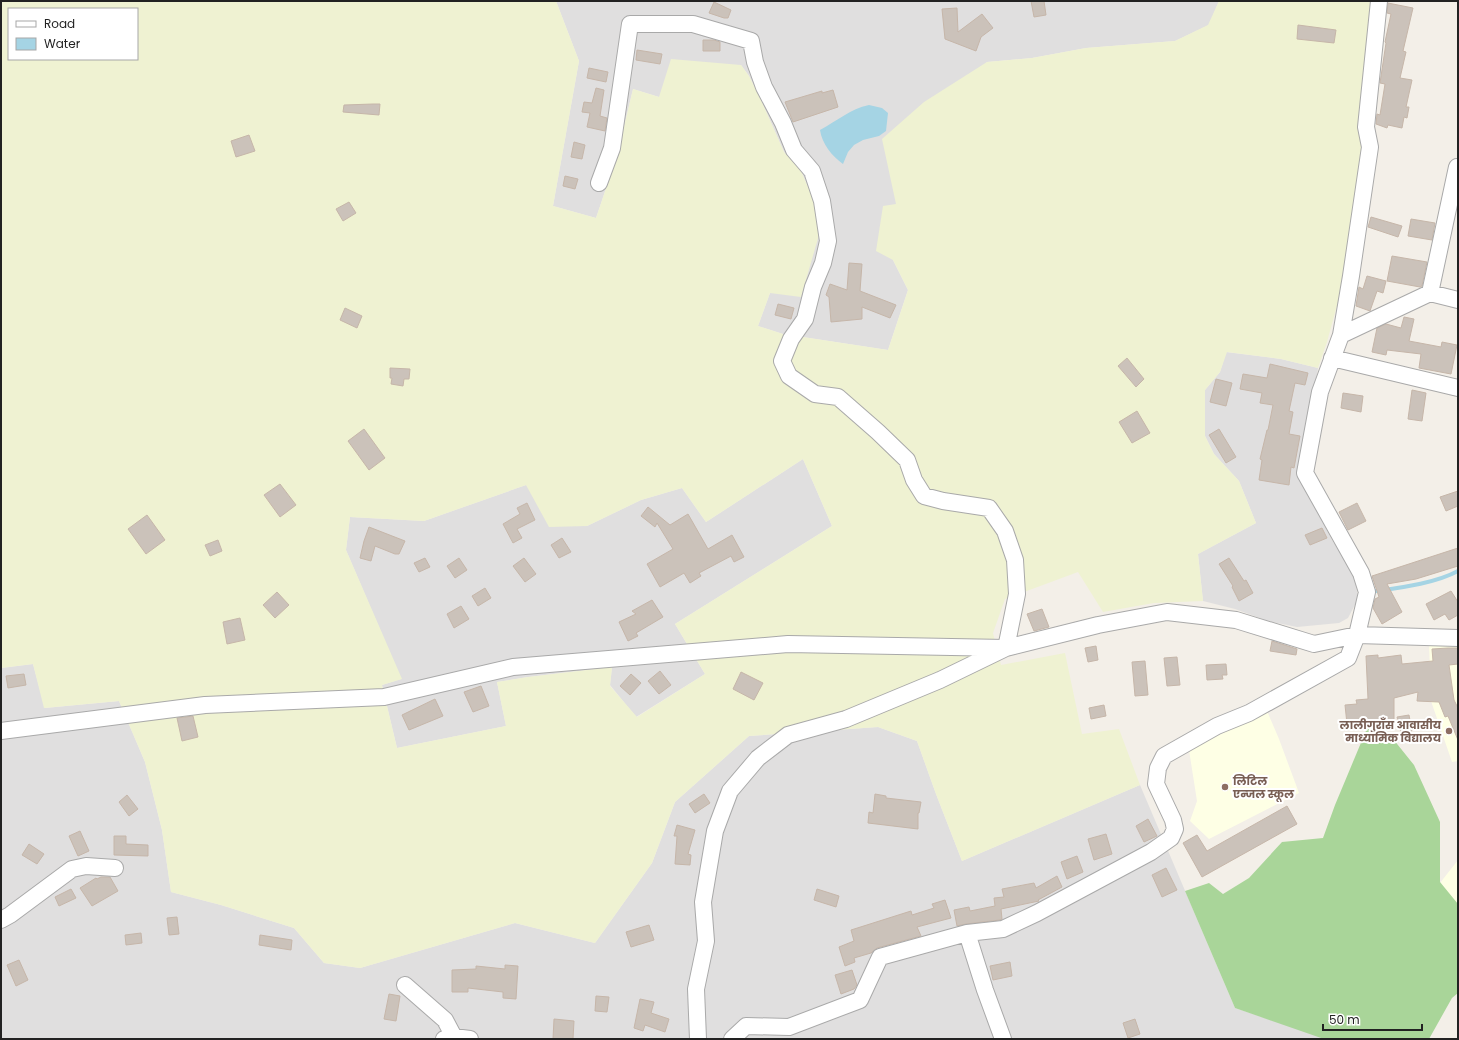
<svg xmlns="http://www.w3.org/2000/svg" width="1459" height="1040" font-family="Poppins,'Noto Sans Devanagari',sans-serif">
<style>
.residential{fill:#e0dfdf}
.education{fill:#feffe5}
.farmland{fill:#eff2d2;fill-rule:evenodd}
.forest{fill:#a9d599}
.water{fill:#a5d4e4}
.lines{fill:none;stroke-linecap:round;stroke-linejoin:round}
.stream{stroke:#a5d4e4;stroke-width:4}
.building{fill:#cbc2ba;stroke:#c6b6a9}
.minor-casing{stroke:#a9a9a9;stroke-width:18}
.minor{stroke:#fff;stroke-width:16}
.education-dot{fill:#8d6e63;stroke:#fff;stroke-width:1.5}
.labels{text-anchor:middle;dominant-baseline:central;stroke-width:4;stroke-linejoin:round;paint-order:stroke}
.education-label{font-size:11px;font-weight:bold;fill:#785e54;stroke:#fff;text-anchor:end}
</style>
<rect width="100%" height="100%" fill="#f3efe8"/>
<path class="residential" d="M556,1H1219L1209,25L1175,41L1086,48L1032,58L987,62L896,204L893,260L908,290L888,350L783,334L758,326L770,293L814,201L801,171L784,152L761,100L749,76L741,65L659,97L633,89L617,156L596,218L553,206L579,61Z
M1226,352L1281,359L1318,368L1301,479L1332,540L1355,576L1358,599L1348,618L1339,623L1297,627L1268,621L1235,609L1203,601L1198,554L1256,523L1239,481L1214,454L1205,436V390L1220,372Z
M803,459L832,526L675,624L705,674L636,717L610,685L612,667L528,677L497,682L506,726L397,748L382,685L401,679L346,550L350,517L424,521L526,485L587,526L641,500L682,488L706,522Z
M33,664L45,708L119,701L145,762L162,830L171,892L221,905L294,928L324,963L360,968L515,923L595,943L652,863L675,802L749,736L878,727L917,741L936,794L962,861L1140,785L1235,1008L1328,1039H1V668Z"/>
<path class="education" d="M1429,642H1458V761L1452,762L1431,701Z
M1267,711L1279,739L1299,793L1209,839L1190,821L1197,801L1189,750Z
M1458,860V914L1440,883Z"/>
<path class="farmland" d="M1,1H556L579,61L553,206L596,218L617,156L633,89L659,97L671,59L741,65L749,76L761,100L784,152L801,171L814,201L819,235L801,297L770,293L758,326L783,334L888,350L908,290L893,260L876,251L883,206L896,204L882,139L924,102L987,62L1032,58L1086,48L1175,41L1208,25L1219,1H1372L1358,129L1363,156L1345,276L1327,342L1318,368L1281,359L1227,352L1220,372L1205,390V436L1214,454L1239,481L1256,523L1198,554L1203,601L1154,603L1103,612L1078,572L1005,599L993,633L1001,665L1065,653L1082,734L1119,729L1140,785L962,861L936,794L917,741L878,727L749,736L675,802L652,863L595,943L515,923L360,968L324,963L294,928L221,905L171,892L162,830L145,762L119,701L44,708L33,664L1,668ZM9,9H137V59H9ZM803,459L832,526L675,624L705,674L637,717L610,686L612,667L528,677L497,682L506,726L397,748L382,685L402,679L346,550L350,517L424,521L526,485L549,527L587,526L641,500L682,488L706,522Z"/>
<path class="forest" d="M1373,714L1414,765L1440,822V882L1458,904V993L1452,998L1429,1039H1324L1235,1008L1185,891L1209,883L1223,894L1249,878L1282,842L1323,838L1335,805Z"/>
<path class="water" d="M869,105L882,108L888,113L886,131L879,136L863,140L854,145L848,152L843,164C832,156 822,144 820,130C837,121 850,109 869,105Z"/>
<g class="lines">
<path class="stream" d="M1370,592C1397,588 1434,584 1458,571"/>
</g>
<path class="building" d="M1031,1H1044L1046,15L1034,17Z
M714,2L731,10L728,18H724L709,13Z
M1388,3L1413,8L1403,51L1406,52L1400,78L1412,80L1406,107H1409L1407,118L1404,117L1402,128L1388,125L1387,128L1376,124L1377,114L1380,115L1385,84L1380,83L1386,43L1385,42L1391,14L1387,13Z
M957,8L958,32L982,14L993,28L981,37L976,51L945,39L942,9Z
M1298,25L1336,30L1334,43L1297,39Z
M703,40H714L720,42V51H703Z
M637,50L662,54L660,64L636,60Z
M589,68L608,72L606,82L587,78Z
M596,88L604,90L600,116L607,118L605,131L587,127L590,113L582,112L584,102L592,103Z
M833,90L838,107L793,122L785,102L822,91V93Z
M373,104H380L379,115L343,112L344,105Z
M249,135L255,151L236,157L231,141Z
M574,142L585,145L582,159L571,157Z
M565,176L578,179L575,189L563,186Z
M349,202L356,213L343,221L336,209Z
M1371,217L1402,226L1398,237L1368,227Z
M1411,219L1435,223L1432,240L1408,236Z
M1392,256L1427,262L1422,286L1420,287L1387,281Z
M849,263L862,264L860,291L896,305L890,318L862,307V319L831,322L829,297L826,295L830,284L847,290Z
M1367,276L1386,281L1383,293L1377,291L1370,311L1356,306L1359,287L1363,289Z
M778,304L794,308L791,319L775,315Z
M345,308L362,316L357,328L340,320Z
M1404,317L1414,319L1409,341L1441,347L1442,342L1457,345L1451,374L1419,368L1421,354L1387,350L1386,355L1372,352L1377,328L1386,324L1401,328Z
M1127,358L1144,379L1136,387L1118,366Z
M1270,364L1308,373L1305,385L1295,383L1289,411L1293,412L1289,434L1300,436L1294,468L1291,467L1289,485L1259,480L1262,460L1260,459L1267,430H1268L1273,405L1260,403L1262,393L1240,389L1243,374L1267,378Z
M390,368L410,369L409,379H404L403,386L391,384L392,378H390Z
M1216,379L1232,383L1226,406L1210,402Z
M1412,390L1426,393L1422,421L1408,419Z
M1343,393L1363,396L1361,412L1341,408Z
M1137,411L1150,433L1132,443L1119,422Z
M364,429L385,458L369,470L348,441Z
M1219,429L1236,457L1226,463L1209,435Z
M280,484L296,505L280,517L264,495Z
M1458,491V506L1446,511L1440,497Z
M527,503L535,520L517,529L522,538L513,543L503,524L520,514L517,508Z
M1357,503L1366,521L1348,530L1339,512Z
M648,507L670,525L688,514L708,549L732,535L744,557L734,562L731,556L699,573L701,576L690,583L684,573L660,587L647,564L673,549L657,523L655,527L641,516Z
M147,515L165,540L146,554L128,529Z
M369,527L405,541L399,554H395L375,546L371,561L360,558L364,541Z
M1322,528L1327,538L1310,545L1305,535Z
M562,538L571,552L559,558L551,545Z
M218,540L222,551L210,556L205,545Z
M1458,548V566L1416,579L1387,584L1402,612L1382,624L1373,608L1375,599L1379,597L1372,576Z
M425,558L430,567L419,572L414,563Z
M459,558L467,570L455,578L447,566Z
M524,558L536,574L525,582L513,566Z
M1229,558L1244,581L1246,580L1253,593L1239,601L1232,587L1233,586L1219,564Z
M485,588L491,598L478,606L472,596Z
M1451,591L1458,602V615L1449,620L1445,614L1434,620L1426,604Z
M277,592L289,605L275,618L263,605Z
M652,600L663,617L636,633L638,636L628,641L619,622L636,614L632,611Z
M461,606L469,619L454,628L447,614Z
M1042,609L1049,627L1034,631L1027,614Z
M240,618L245,640L227,644L223,622Z
M1272,641L1297,649L1296,655L1270,651Z
M1096,646L1098,660L1088,662L1085,648Z
M1448,648H1458V664L1449,665L1454,700L1458,708V740L1448,716L1445,717L1439,702L1417,701L1418,692L1394,698V727L1375,730L1374,721L1347,724L1345,705L1357,704L1356,700L1368,699L1366,656L1378,655V658L1401,655L1402,664L1433,661L1432,649Z
M1177,657L1180,685L1167,686L1164,658Z
M1145,661L1148,695L1135,696L1132,662Z
M1226,664L1227,675H1222L1223,679L1207,680L1206,665Z
M660,671L671,685L659,694L648,681Z
M741,672L763,683L754,700L733,689Z
M24,674L26,685L8,688L6,676Z
M631,674L641,683L630,695L620,686Z
M481,686L489,706L473,712L464,692Z
M435,699L443,716L409,730L402,715Z
M1104,705L1106,716L1091,719L1089,708Z
M1409,715L1412,731L1401,733L1397,717Z
M193,716L198,737L182,741L177,718Z
M704,794L710,803L695,813L689,804Z
M875,794L886,796V798L921,802L919,813H918V829L868,823L869,812L873,813Z
M127,795L138,809L129,816L119,802Z
M1287,806L1297,824L1202,877L1183,843L1197,835L1207,851Z
M1148,819L1157,836L1144,842L1136,826Z
M677,825L695,830L688,854L691,855L690,865L675,864L677,836H674Z
M80,831L89,851L78,856L69,836Z
M1106,834L1112,854L1094,860L1088,839Z
M114,836H126V844L148,845V856L114,855Z
M29,844L44,854L37,864L22,855Z
M1077,856L1083,872L1067,879L1061,862Z
M1166,868L1177,890L1162,897L1152,875Z
M1057,876L1062,887L1038,900L1039,901L1001,909L1002,919L1000,920L966,924L957,926L954,910L969,907L970,911L995,906L994,898L1004,897L1002,889L1034,883L1036,888Z
M101,877H110L118,891L92,906L80,888L96,878L97,879Z
M71,889L76,898L59,906L55,897Z
M817,889L839,896L836,907L814,900Z
M945,900L951,918L917,927L921,936L877,948L871,953L854,958L855,962L845,966L839,947L854,941L851,930L911,911L912,915L934,908L932,904Z
M177,917L179,934L169,935L167,918Z
M649,925L654,940L631,947L626,932Z
M141,933L142,943L126,945L125,935Z
M260,935L292,940L291,950L259,945Z
M19,960L28,980L16,986L7,965Z
M1010,962L1012,976L993,980L990,966Z
M505,965L518,966L516,999L503,998V992L468,988V992H452V970L476,969V966L505,969Z
M852,970L857,985L854,989L841,994L835,975Z
M389,994L400,996L396,1021L384,1019Z
M596,996L609,997L607,1012L595,1011Z
M640,999L654,1002L651,1013L669,1019L665,1032L645,1025L643,1031L634,1028Z
M554,1019L574,1021L573,1039H553Z
M1135,1019L1140,1034L1128,1038L1123,1023Z"/>
<g class="lines">
<g class="minor-casing">
<path id="minor" d="M599,183L612,148L630,24H693L751,41L755,62L764,87L783,123L794,150L812,171L822,201L828,241L823,263L813,287L805,319L791,339L782,361L789,376L815,394L838,397L878,432L907,460L914,480L924,496L943,501L989,508L1005,531L1015,560L1017,594L1006,648L940,680L846,719L788,735L758,758L730,791L715,831L703,902L706,941L696,989L698,1039
M1430,293L1457,167
M1341,335L1430,293L1458,300
M1332,358L1458,388
M1,731L205,705L384,697L513,667L788,644L1006,648L1098,625L1167,612L1236,620L1314,644L1357,635L1458,638
M1,920L10,915L72,869L86,866L115,868
M967,933L985,990L1003,1039
M405,985L445,1020L454,1037
M444,1039L454,1037L470,1039
M732,1039L746,1026L789,1027L860,1000L880,957L967,933L1003,929L1037,913L1151,852L1171,838L1175,829L1173,820L1156,784L1158,768L1164,756L1217,726L1249,713L1348,658L1357,635L1367,592L1361,573L1305,473L1320,392L1341,335L1351,276L1370,147L1366,127L1379,1"/>
</g>
<use href="#minor" class="minor"/>
</g>
<g class="education-dot">
<circle cx="1449" cy="731" r="4"/>
<circle cx="1225" cy="787" r="4"/>
</g>
<g class="labels">
<g class="education-label">
<text x="1441" y="725">लालीगुराँस आवासीय<tspan x="1441" dy="13">माध्यामिक विद्यालय</tspan></text>
<text x="1233" y="781" text-anchor="start">लिटिल<tspan x="1233" dy="13">एन्जल स्कूल</tspan></text>
</g>
</g>
<rect width="1459" height="1040" fill="none" stroke="#222222" stroke-width="4"/>
<rect x="8" y="8" width="130" height="52" fill="#ffffff" stroke="#a7a7a7"/>
<rect x="16" y="21" width="20" height="6" fill="#ffffff" stroke="#a7a7a7"/>
<text x="44" y="28" font-size="12" fill="#222222">Road</text>
<rect x="16" y="38" width="20" height="12" fill="#a5d4e4" stroke="#a7a7a7"/>
<text x="44" y="48" font-size="12" fill="#222222">Water</text>
<path d="M1323 1024v6h99v-6" fill="none" stroke="#222222" stroke-width="2"/>
<text x="1329" y="1024" font-size="12" fill="#222222" stroke="#ffffff" stroke-width="3" paint-order="stroke">50 m</text>
</svg>
